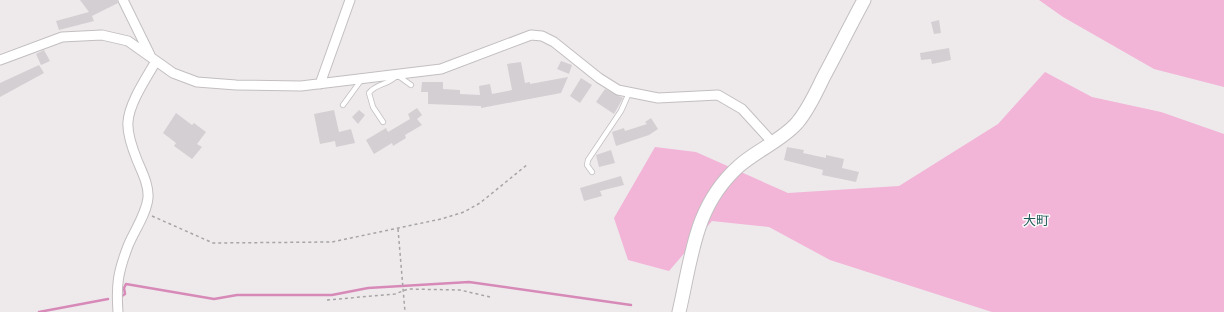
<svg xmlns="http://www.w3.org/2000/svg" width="1224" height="312" font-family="'Source Serif 4','Noto Sans JP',serif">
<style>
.green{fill:#f2b4d7}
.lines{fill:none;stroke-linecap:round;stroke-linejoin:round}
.stream{stroke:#d78ab8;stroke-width:2.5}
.building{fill:#d3cfd2}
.lane-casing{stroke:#c3bfc1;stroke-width:6}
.street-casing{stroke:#c3bfc1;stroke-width:11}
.secondary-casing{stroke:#c3bfc1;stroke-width:15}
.path{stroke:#a7a4a6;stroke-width:1.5;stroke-dasharray:3 3;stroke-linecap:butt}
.lane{stroke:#fff;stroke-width:4.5}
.street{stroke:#fff;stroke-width:9}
.secondary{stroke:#fff;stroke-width:13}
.labels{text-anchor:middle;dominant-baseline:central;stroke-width:3;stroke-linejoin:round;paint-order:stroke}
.quarter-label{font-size:13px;fill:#205b5a;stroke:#fcf8fa}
</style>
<rect width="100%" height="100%" fill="#eeeaec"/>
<path class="green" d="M1039,0H1224V87L1154,69L1063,17Z
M1045,72L1092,97L1161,112L1224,134V312H992L830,260L769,227L712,221L669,271L628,260L614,218L655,147L696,152L788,193L899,186L998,124Z"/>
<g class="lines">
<path class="stream" d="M122,296L125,294L124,288L126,284L214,299L237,295H332L368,288L469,282L631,305
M39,312L108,299"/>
</g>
<path class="building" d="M80,0H117L118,3L92,16L94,21L59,30L56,21L89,12Z
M939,20L941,33L934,34L931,22Z
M949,48L951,60L932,64L931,59L921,60L920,53Z
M44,50L50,61L41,65L36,54Z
M561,61L572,65L569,74L557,69Z
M521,62L525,83L530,82V84L568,77L561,93L481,108V106L428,104V92H421L422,82H443V89L460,90V94L480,95L479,86L490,84L492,94L512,90L507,64Z
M39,65L44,73L0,97V83Z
M581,78L592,85L580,103L570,96Z
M605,89L623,98L614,114L596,102Z
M417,108L422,115L417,119L422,125L405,135L406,138L393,146L392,143L374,154L366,140L386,128L388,132L410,119L408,114Z
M334,110L339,132L351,129L355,143L336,147L335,141L320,144L314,114Z
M359,110L365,115L358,124L352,117Z
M176,113L192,125L194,123L206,132L197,144L202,147L192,159L174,146L176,143L163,133Z
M651,118L658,129L649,135L616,146L612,132L624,128L625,131L647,124L645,122Z
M787,147L804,150L803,153L826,158V155L844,159L842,168L859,172L856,182L822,175L823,170L784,160Z
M611,150L615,163L599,167L596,155Z
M621,176L624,185L600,191L602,196L584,201L580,188Z"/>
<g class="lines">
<g class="lane-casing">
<path id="lane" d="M343,105L362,79
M383,122L373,107L369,93C376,83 390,85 397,75L411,85
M592,172L587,165L588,160L621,111L629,93"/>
</g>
<g class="street-casing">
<path id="street" d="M123,0L150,55
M0,60L62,37L102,35L128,41L173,73L197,82L236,85L301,86L441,69L531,35L542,36L554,42L599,78L618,90L658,98L718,95L742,109L773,143
M320,84L350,0
M118,312C116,285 118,272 128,246C134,231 146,215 148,198C149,185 142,172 137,160C133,150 127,133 128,122C129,103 147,77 156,61"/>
</g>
<g class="secondary-casing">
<path id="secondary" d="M679,312C692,257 694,206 739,166C757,150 781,141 797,123C808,110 816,93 823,78C837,52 850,26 864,0"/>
</g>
<path class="path" d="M152,216L213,243L332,242L441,219L464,212L480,203L528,164
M398,229L405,312
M327,300L395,294L408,289L460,290L490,297"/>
<use href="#lane" class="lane"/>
<use href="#street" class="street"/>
<use href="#secondary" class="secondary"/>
</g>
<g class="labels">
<g class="quarter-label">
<text x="1036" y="220">大町</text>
</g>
</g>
</svg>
